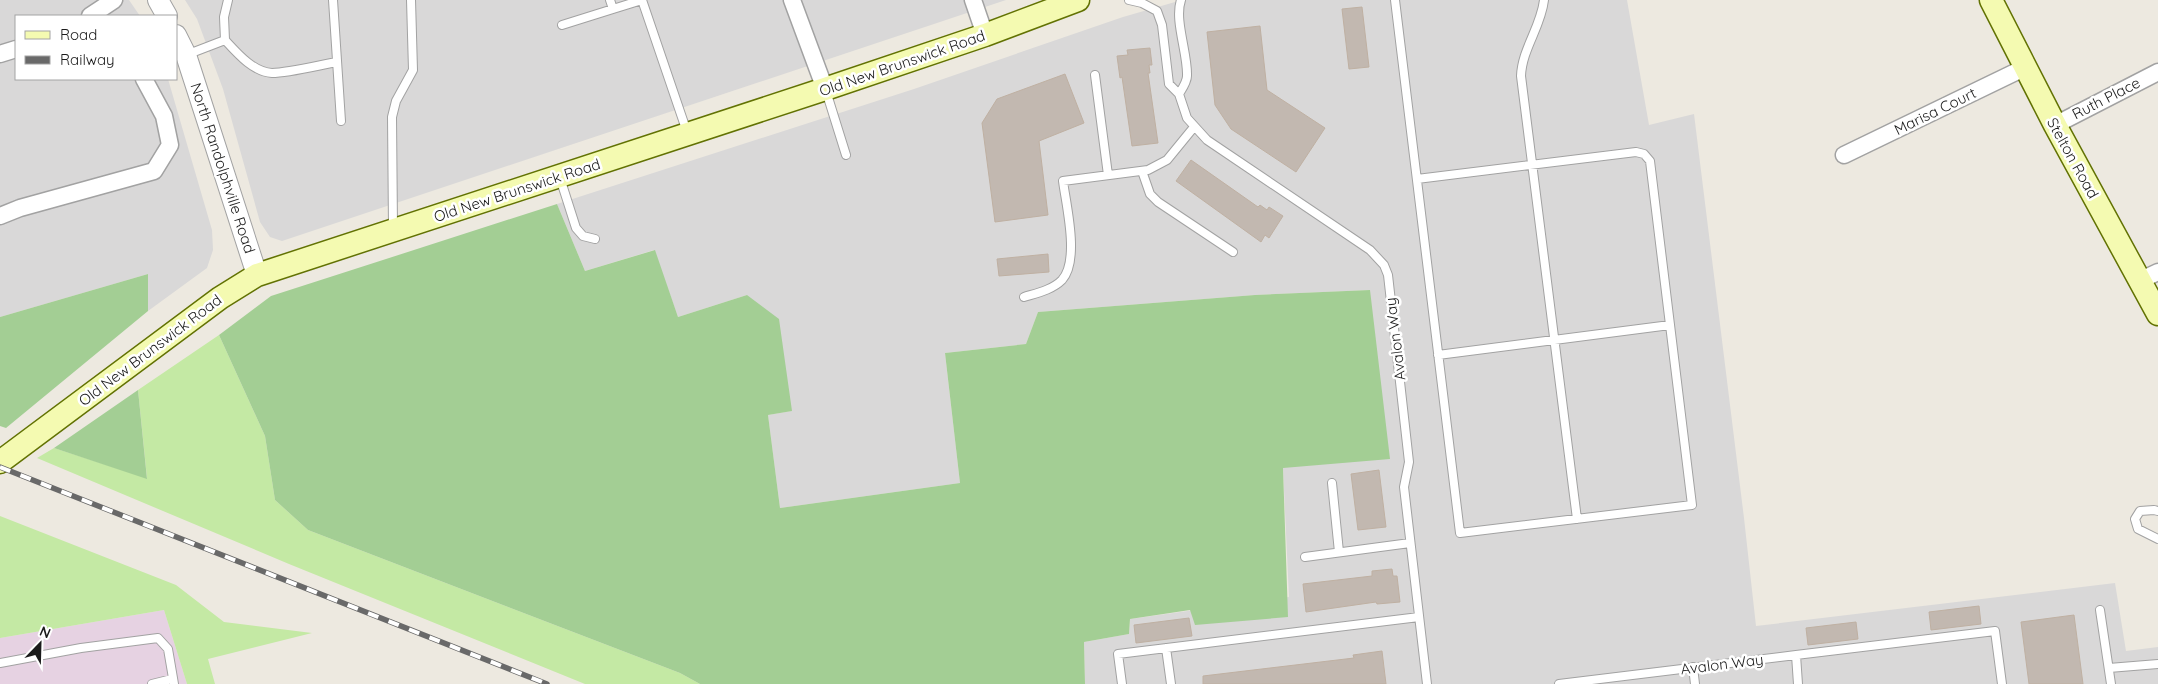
<svg xmlns="http://www.w3.org/2000/svg" width="2158" height="684" font-family="Quicksand,sans-serif">
<style>
.residential{fill:#d9d8d8}
.industrial{fill:#e6d2e2}
.grass{fill:#c4e9a4}
.forest{fill:#a3ce94}
.building{fill:#c2b8b0;stroke:#bfb0a2}
.lines{fill:none;stroke-linecap:round;stroke-linejoin:round}
.service-casing{stroke:#a2a2a2;stroke-width:10}
.minor-casing{stroke:#a2a2a2;stroke-width:19}
.tertiary-casing{stroke:#a2a2a2;stroke-width:22}
.secondary-casing{stroke:#627203;stroke-width:25}
.service{stroke:#fff;stroke-width:8}
.minor{stroke:#fff;stroke-width:16}
.tertiary{stroke:#fff;stroke-width:20}
.secondary{stroke:#f4fab1;stroke-width:22}
.rail-casing{stroke:#696969;stroke-width:5.5}
.rail{stroke:#fff;stroke-width:4;stroke-dasharray:11;stroke-linecap:butt}
.labels{text-anchor:middle;dominant-baseline:central;stroke-width:5;stroke-linejoin:round;paint-order:stroke}
.street-label{font-size:15px;fill:#1b1b1b;stroke:#fff}
</style>
<rect width="100%" height="100%" fill="#ede9e0"/>
<path class="residential" d="M0,0H129L140,16H16V79H168L212,230L213,250L207,268L148,311V274L0,317Z
M185,0H1006L282,241L270,237L260,222L223,89L197,19Z
M1182,0H1627L1649,125L1694,114L1744,518L1756,626L2115,583L2126,651L2158,647V684H1085L1084,642L1129,634L1130,619L1289,597L1283,468L1370,290L1255,295L1038,312L1026,344L945,353L960,483L780,508L768,415L791,411L747,295L678,317L654,250L585,271L557,204L914,89L1123,17Z"/>
<path class="industrial" d="M164,610L187,684H0V638Z"/>
<path class="grass" d="M219,335L265,436L275,500L308,530L680,673L700,684H585L289,564L37,458L54,448L147,478L138,390Z
M0,516L176,585L224,622L312,633L208,659L215,684H187L164,610L0,638Z"/>
<path class="forest" d="M557,204L585,271L655,250L678,317L747,295L779,319L792,411L768,415L780,508L960,483L945,353L1026,344L1038,312L1255,295L1370,290L1390,459L1283,468L1288,617L1195,625L1190,610L1130,619L1129,634L1084,642L1085,684H700L680,673L308,530L275,500L265,436L219,335L271,296Z
M148,274V311L6,428L0,426V317Z
M138,390L147,479L54,448Z"/>
<path class="building" d="M1362,7L1369,67L1349,69L1342,9Z
M1260,26L1267,90L1325,128L1296,172L1231,129L1215,105L1207,32Z
M1150,48L1152,65H1149L1150,73H1148L1158,143L1132,146L1122,77L1120,78L1117,56L1128,55L1127,50Z
M1065,74L1084,123L1039,141L1048,215L995,222L982,123L997,99Z
M1191,160L1258,207L1260,205L1267,210L1269,207L1283,216L1269,238L1265,235L1261,242L1176,181Z
M1048,254L1049,272L999,276L997,259Z
M1379,470L1386,527L1358,530L1351,474Z
M1392,569L1393,576H1397L1400,602L1377,604L1376,602L1306,612L1303,584L1372,576V571Z
M1979,606L1981,624L1931,630L1929,612Z
M2074,615L2083,684H2029L2021,622Z
M1189,618L1192,636L1136,643L1134,625Z
M1856,622L1858,639L1808,645L1806,628Z
M1382,651L1386,684H1203V676L1354,658L1353,655Z"/>
<g class="lines">
<g class="service-casing">
<path id="service" d="M228,0L224,17L225,40C237,53 253,72 272,73C288,73 320,65 337,62
M333,0L341,121
M610,0L613,9L642,0L687,132
M1129,0L1142,3L1157,11L1162,25L1169,84L1179,94L1187,118L1207,140L1370,250L1384,265L1388,275L1409,462L1404,487L1427,684
M1395,0L1460,533L1692,505L1650,161L1644,154L1636,152L1417,179
M1544,0C1541,27 1522,49 1521,76L1577,519
M562,25L613,9
M186,55L225,40
M1095,75L1108,175
M826,91L846,155
M1179,94C1182,89 1187,82 1187,76C1188,54 1174,20 1181,0
M1142,171L1150,194L1158,202L1233,252
M560,178L576,228L583,236L595,239
M393,228L392,117L396,101L413,70L411,0
M1024,297C1037,293 1052,290 1062,280C1080,260 1066,205 1063,181L1148,170L1167,160L1194,127
M1438,355L1670,325
M1332,483L1339,552
M2158,511L2154,510L2140,511L2135,519L2138,529L2158,539
M1305,557L1410,543
M2100,610L2111,684
M1166,648L1171,684
M1796,655L1995,631L2002,684
M0,663L81,648L158,638L168,649L174,684
M1693,667L1695,684
M2109,668L2158,664
M152,684L172,679
M1122,684L1118,654L1419,617
M1559,684L1796,655L1798,684"/>
</g>
<g class="minor-casing">
<path id="minor" d="M792,0L825,89
M973,0L985,35
M90,16L114,0
M0,54L16,49
M2055,125L2158,72
M1844,155L2026,67
M0,216L20,208L154,171L170,145L164,116L144,79
M2141,280L2158,272"/>
</g>
<g class="tertiary-casing">
<path id="tertiary" d="M158,0L167,16
M176,35L186,55L257,275"/>
</g>
<g class="secondary-casing">
<path id="secondary" d="M1991,0L2055,125L2158,314
M0,462L220,298L257,275L825,89L985,35L1078,0"/>
</g>
<use href="#service" class="service"/>
<use href="#minor" class="minor"/>
<use href="#tertiary" class="tertiary"/>
<use href="#secondary" class="secondary"/>
<g class="rail-casing">
<path id="rail" d="M0,467L547,684"/>
</g>
<use href="#rail" class="rail"/>
</g>
<g class="labels">
<g class="street-label">
<text transform="translate(902 63) rotate(-19)">Old New Brunswick Road</text>
<text transform="translate(2106 98) rotate(-27)">Ruth Place</text>
<text transform="translate(1935 111) rotate(-26)">Marisa Court</text>
<text transform="translate(2073 158) rotate(61)">Stelton Road</text>
<text transform="translate(223 168) rotate(72)">North Randolphville Road</text>
<text transform="translate(517 190) rotate(-18)">Old New Brunswick Road</text>
<text transform="translate(1395 339) rotate(-97)">Avalon Way</text>
<text transform="translate(150 350) rotate(-37)">Old New Brunswick Road</text>
<text transform="translate(1722 664) rotate(-7)">Avalon Way</text>
</g>
</g>
<rect x="15" y="15" width="162" height="65" fill="#ffffff" stroke="#a4a4a4"/>
<rect x="25" y="31" width="25" height="8" fill="#f4fab1" stroke="#a4a4a4"/>
<text x="60" y="40" font-size="15" fill="#1b1b1b">Road</text>
<rect x="25" y="56" width="25" height="8" fill="#696969" stroke="#a4a4a4"/>
<text x="60" y="65" font-size="15" fill="#1b1b1b">Railway</text>
<g transform="translate(40 644) rotate(23)" stroke="#ffffff" stroke-width="4" paint-order="stroke">
<path d="M0-4L9 19L0 12L-9 19Z" fill="#1b1b1b"/>
<text y="-8" font-size="14" font-weight="bold" text-anchor="middle" fill="#1b1b1b">N</text>
</g>
</svg>
